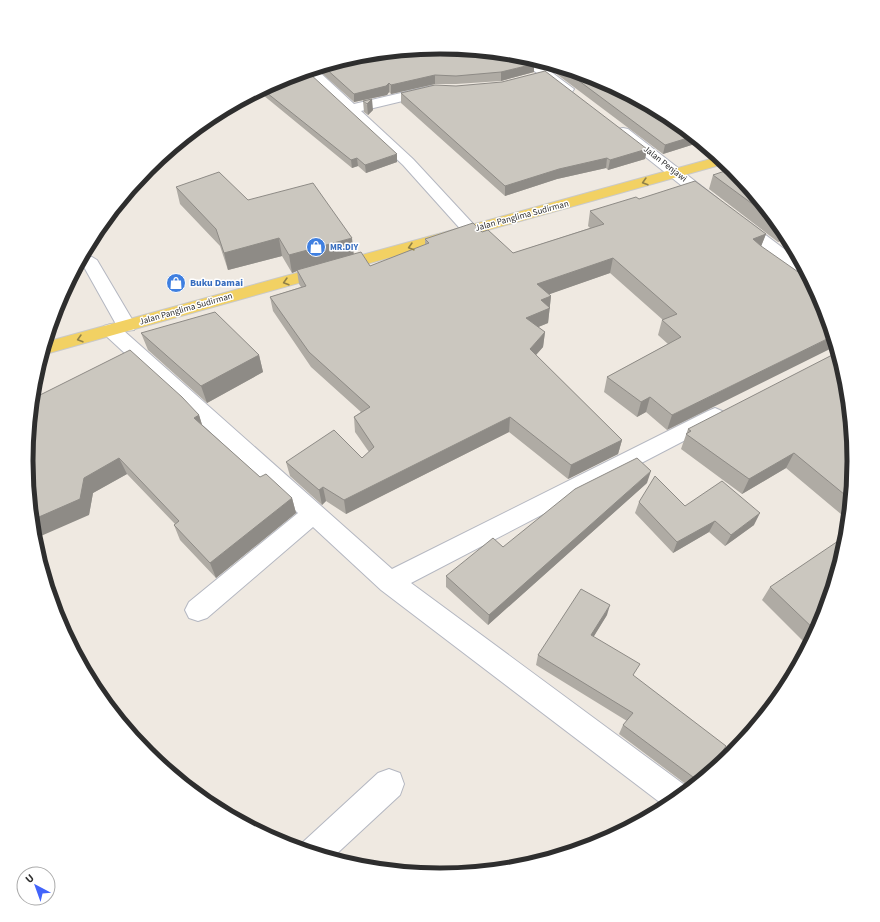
<svg xmlns="http://www.w3.org/2000/svg" width="880" height="922" font-family="'Source Sans 3',sans-serif">
<style>
.lines{fill:none;stroke-linecap:round;stroke-linejoin:round}
.minor-casing{stroke:#b4b7c1;stroke-width:2}
.major-casing{stroke:#c9c9c9;stroke-width:2}
.minor{fill:#fff;fill-rule:evenodd}
.major{fill:#f2d163;fill-rule:evenodd}
.wall{fill:#afaba4}
.shaded-wall{fill:#8e8b86}
.building{fill:#cbc7bf;stroke:#8e8b86}
.oneway{stroke:#908048}
.labels{text-anchor:middle;dominant-baseline:central;stroke-width:3;stroke-linejoin:round;paint-order:stroke}
.far-street-label{font-size:9px;fill:#2e2e2e;stroke:#fff}
.far-shop-label{font-size:9px;font-weight:bold;fill:#366cbe;stroke:#fff;text-anchor:start}
.shop-label{font-size:10px;font-weight:bold;fill:#366cbe;stroke:#fff;text-anchor:start}
.rim{fill:none;stroke:#2e2e2e;stroke-width:5}
</style>
<rect width="100%" height="100%" fill="#efe9e1"/>
<g class="lines">
<g class="minor-casing">
<path id="minor" d="M515,54L534,59L574,89L572,92H562L517,58Z
M315,68L354,104L431,86L436,87L438,90L436,93L361,111L413,159L476,227L478,230L476,233L470,235L464,233L403,165L304,72Z
M623,128L628,129L718,199L720,202L718,205L712,207L706,205L618,135L616,132L618,129Z
M740,218L746,220L800,261L810,280L802,279L734,226L732,223L734,220Z
M83,256L92,257L97,260L136,326L134,330L124,331L392,569L708,411L715,408L722,411L725,416L722,421L411,583L690,789L666,807L381,590L313,527L207,618L198,621L189,618L185,610L189,602L298,513L104,334L102,330L104,326L111,324L117,326L84,267L77,265Z
M389,769L400,773L404,784L400,795L331,859L300,849L303,842L378,773Z"/>
</g>
<g class="major-casing">
<path id="major" d="M718,157L727,163L42,355L46,342Z"/>
</g>
<use href="#minor" class="minor"/>
<use href="#major" class="major"/>
</g>
<path class="wall" d="M359,55L534,72L501,81L456,84H435L391,94L389,92L387,95L354,102L316,68Z
M538,60L599,79L670,117L701,142L663,154Z
M268,86L397,162L366,173L358,166L352,168L263,95L262,89Z
M401,93L647,149L645,159L608,170L606,168L557,179L505,196L401,103Z
M363,101L373,110L368,115L364,112Z
M736,172L784,231L778,242L709,189L713,175Z
M176,187L248,200L354,254L370,266L425,245V239L482,232L513,253L590,228L588,226L590,211L639,199L766,234L761,246L667,430L646,412L637,417L604,392L607,377L668,344L658,335L662,320H663L610,273L549,294L551,296L548,323L538,327L545,332L543,347L536,355L622,440L618,454L568,479L509,432L346,514L326,501L322,505L290,476L286,462L362,458L369,452L355,432L354,417L361,412L311,367L273,311L270,297L301,287L299,284L297,271L292,273L282,256L228,270L220,246L180,204Z
M141,333L259,355L263,372L207,403L148,350Z
M33,386L38,396L199,415L202,425L260,477L292,498L296,513L216,578L180,540L174,525L175,524L127,474L93,493L89,515L26,461Z
M688,429L854,461L848,520L786,468L742,494L681,449Z
M647,483L488,625L446,587V576L503,547Z
M639,502L685,506L754,525L725,546L709,532L673,553L635,513Z
M770,587L822,620L808,646L762,600Z
M607,615L593,637L634,676L706,776L691,788L619,734L623,725L627,721L536,665L538,655Z
M727,752L733,754L722,762L720,761Z"/>
<path class="shaded-wall" d="M534,64V72L501,81V72Z
M435,75V84L391,94V85Z
M389,83V92L387,95L354,102V94Z
M372,99L373,110L368,115L367,104Z
M694,136L701,142L663,154L665,145Z
M647,149L645,159L608,170L610,160Z
M397,154V162L366,173L365,165Z
M357,158L358,166L352,168L351,160Z
M607,158L606,168L557,179L505,196V186L559,169Z
M783,230L788,238L778,242Z
M766,234L760,249L753,239Z
M279,238L282,256L228,270L224,253Z
M352,238L354,256L297,270V271L292,273L289,255Z
M613,258L610,273L536,299L537,284Z
M551,296L548,323L524,333L526,318L541,300Z
M545,332L543,347L528,364L530,349Z
M833,336L836,346L667,430L672,415Z
M259,355L263,372L207,403L201,386Z
M33,386L45,413L36,397L33,390Z
M650,397L646,412L637,417L641,402Z
M199,415L204,431L194,418Z
M510,417L509,432L346,514L344,500Z
M622,440L618,454L568,479L571,465Z
M794,453L786,468L742,494L749,479Z
M119,458L127,474L93,493L89,515L34,539L32,520L84,478Z
M651,471L647,483L488,625L489,615Z
M323,487L326,501L322,505L319,490Z
M292,498L296,513L216,578L210,563Z
M760,513L754,525L725,546L731,535Z
M715,521L709,532L673,553L677,542Z
M610,605L607,615L588,646L591,635Z"/>
<path class="building" d="M440,47L521,55L524,56L534,64L501,72L456,76L435,75L391,85L389,83L386,86L354,94L323,66L359,55Z
M559,66L599,79L670,117L694,136L665,145Z
M545,71L647,149L610,160L607,158L559,169L505,186L401,93L435,85L456,86L502,82Z
M309,73L397,154L365,165L357,158L351,160L262,89L268,86Z
M372,99L367,104L363,101Z
M731,169L736,172L777,222L713,175Z
M219,172L248,200L313,183L352,238L289,255L279,238L224,253L216,229L176,187Z
M695,181L766,234L753,239L761,246L811,281L823,303L833,336L672,415L650,397L641,402L607,377L681,337L662,320L677,314L613,258L537,284L551,296L541,300L550,308L526,318L545,332L530,349L622,440L571,465L510,417L344,500L323,487L319,490L286,462L334,430L362,458L374,447L354,417L370,407L309,352L270,297L306,286L297,270L361,252L370,266L429,243L425,239L473,223L482,232L488,230L513,253L604,224L590,211L636,197L639,199Z
M215,312L259,355L201,386L141,333Z
M130,350L182,397L199,415L194,418L260,477L266,474L292,498L210,563L174,525L179,521L119,458L84,478L80,499L32,520L26,461L33,390L36,397Z
M838,352L846,380L854,461L850,499L794,453L749,479L686,434L691,431L688,429Z
M637,458L651,471L489,615L446,576L493,538L503,547L575,489Z
M655,476L685,506L722,481L760,513L731,535L715,521L677,542L639,502Z
M847,535L846,542L822,620L816,631L770,587Z
M581,589L610,605L591,635L640,664L633,675L726,746L706,776L696,784H695L697,780L623,725L633,713L538,655Z
M762,719L733,754L731,756L727,752Z"/>
<defs><path id="oneway-chevron" d="M-2-3.5L2.5 0L-2 3.5" fill="none" stroke-width="1.6" stroke-linecap="round" stroke-linejoin="round"/></defs>
<g class="oneway">
<use href="#oneway-chevron" transform="translate(645 182) rotate(164)"/>
<use href="#oneway-chevron" transform="translate(411 247) rotate(164)"/>
<use href="#oneway-chevron" transform="translate(286 282) rotate(164)"/>
<use href="#oneway-chevron" transform="translate(80 339) rotate(164)"/>
</g>
<defs>
<g id="shop-disc" transform="scale(1)"><circle r="9.5" fill="#3f7fe0" stroke="#fff"/><path d="M-5-2.5h2.3a2.7 3.5 0 0 1 5.4 0H5L5.5 6h-11ZM-1.5-2.5h3a1.5 2.3 0 0 0-3 0Z" fill="#fff"/></g>
</defs>
<g fill-rule="evenodd">
<use href="#shop-disc" x="316" y="247"/>
<use href="#shop-disc" x="176" y="283"/>
</g>
<g class="labels">
<g class="far-street-label">
<text transform="translate(665 164) rotate(38)">Jalan Penjawi</text>
<text transform="translate(522 216) rotate(-15)">Jalan Panglima Sudirman</text>
<text transform="translate(186 309) rotate(-16)">Jalan Panglima Sudirman</text>
</g>
<g class="far-shop-label">
<text x="330" y="247">MR.DIY</text>
</g>
<g class="shop-label">
<text x="190" y="283">Buku Damai</text>
</g>
</g>
<path d="M0 0H880V922H0ZM33 461a407 407 0 1 1 814 0a407 407 0 1 1-814 0Z" fill="#fff" fill-rule="evenodd"/>
<path class="rim" d="M33 461a407 407 0 1 1 814 0a407 407 0 1 1-814 0Z"/>
<g transform="translate(36 886) rotate(319)"><circle r="19" fill="#ffffff" stroke="#ababab"/>
<path d="M0-3L7 15L0 10L-7 15Z" fill="#4264fb"/>
<text y="-6" font-size="11" font-weight="bold" text-anchor="middle" fill="#2e2e2e">U</text>
</g>
</svg>
